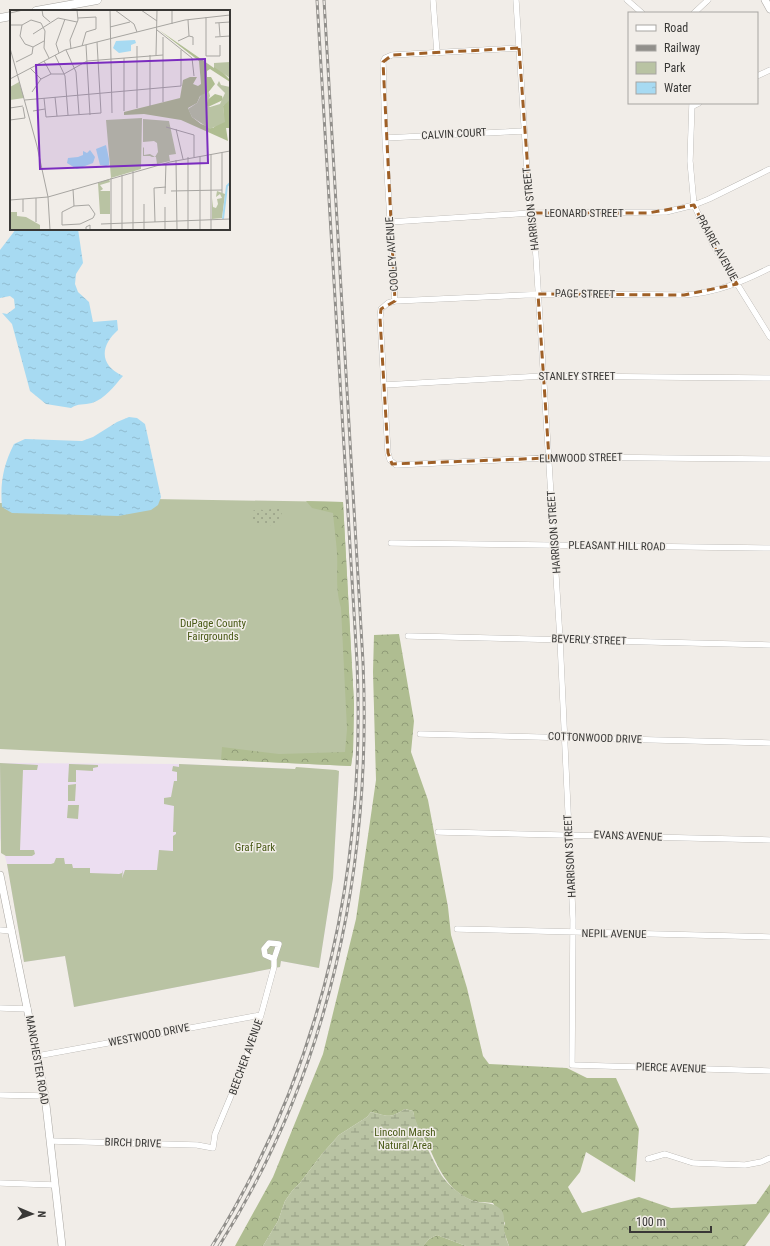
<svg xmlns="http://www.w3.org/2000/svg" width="770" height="1246" font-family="'Roboto Condensed',sans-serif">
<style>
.education{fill:#ecdef1}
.green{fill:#b9c3a3}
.forest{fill:url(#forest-crowns)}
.wetland{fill:url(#wetland-marsh)}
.garden{fill:url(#garden-dots)}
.water{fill:url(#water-ripples)}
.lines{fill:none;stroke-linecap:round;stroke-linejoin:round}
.minor-casing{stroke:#a8a5a0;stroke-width:6}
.tertiary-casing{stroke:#a8a5a0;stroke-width:8}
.secondary-casing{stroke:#a8a5a0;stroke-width:9}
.minor{stroke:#fff;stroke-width:5.5}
.tertiary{stroke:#fff;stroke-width:7}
.secondary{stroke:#fff;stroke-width:8}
.rail-casing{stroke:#918f8b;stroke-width:3}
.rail{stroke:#f1ede8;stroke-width:1.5;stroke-dasharray:4.5;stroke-linecap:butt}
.marked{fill:none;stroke:#9f6027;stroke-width:3;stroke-dasharray:8 5;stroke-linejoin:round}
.labels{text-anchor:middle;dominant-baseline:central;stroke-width:3;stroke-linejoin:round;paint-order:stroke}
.street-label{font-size:11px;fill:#393836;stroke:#f1ede8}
.park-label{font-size:11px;fill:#495a17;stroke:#f1ede8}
.inset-river{fill:none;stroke:#a7daf2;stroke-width:2}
.inset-road{fill:none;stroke:#a7a5a1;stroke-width:1}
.view{fill:#7b2cbf;fill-opacity:0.15;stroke:#7b2cbf;stroke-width:2}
.inset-edge{fill:none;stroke:#393836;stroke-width:2}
</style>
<defs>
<pattern id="forest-crowns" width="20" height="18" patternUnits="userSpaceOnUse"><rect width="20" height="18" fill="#afbd91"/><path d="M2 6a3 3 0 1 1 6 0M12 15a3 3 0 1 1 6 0" fill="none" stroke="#8f9b77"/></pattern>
<pattern id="wetland-marsh" width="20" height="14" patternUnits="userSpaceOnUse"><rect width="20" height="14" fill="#b9c3a3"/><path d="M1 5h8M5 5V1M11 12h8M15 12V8" fill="none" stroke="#979f86"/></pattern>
<pattern id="garden-dots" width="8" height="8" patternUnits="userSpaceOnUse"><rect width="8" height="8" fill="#b9c3a3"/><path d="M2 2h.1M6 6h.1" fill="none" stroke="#979f86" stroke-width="1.8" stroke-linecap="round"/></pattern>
<pattern id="water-ripples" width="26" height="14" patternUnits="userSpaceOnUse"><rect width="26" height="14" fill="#a7daf2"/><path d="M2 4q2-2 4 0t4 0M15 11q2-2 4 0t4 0" fill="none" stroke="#90bcd0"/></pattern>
</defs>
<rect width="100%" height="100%" fill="#f1ede8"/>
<path class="education" d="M0,763L179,764L339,771L333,878L319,968L281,961L280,967L74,1007L65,956L24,962L7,864L0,838Z"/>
<path class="green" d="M153,499L343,502L354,704L353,752L351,766L0,749V503Z
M0,763L38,765L37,770H23L20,850H34L35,854L32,856H6L1,853Z
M69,764H70L98,765V767L93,768V771L76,770V782H68Z
M179,764L295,769L296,767L336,770L339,771L333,878L319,968L281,961L280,967L74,1007L65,956L24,962L7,864H51L54,863L56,858H64L65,864H72L73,868H90V873L119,874L122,873L123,870L122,878L125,870H157L159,850L173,851V836L176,834V832H173L174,806L164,804V798L171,797L174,781H177V772L172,771L173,766L179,767Z
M76,784L75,801H68V785Z
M68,805H79L78,819L67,818Z"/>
<path class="forest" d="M306,501L343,502L354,704L353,752L351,766L221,760L222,747L279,754L345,752L347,729L341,608C335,586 338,574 337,553C336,539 334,526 333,513L312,508Z
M399,634L414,721L411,752L428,800L448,907L451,935L467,988L483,1056L489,1064L567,1068L587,1078H616L639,1129L635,1182L586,1152L580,1172L568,1187L582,1213L639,1197L671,1208L756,1204L770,1184V1212L745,1246H509L503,1229L505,1223L493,1203C486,1202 477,1203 471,1200C447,1190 438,1167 428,1145C422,1134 415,1125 413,1111L405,1109C389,1119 388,1116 371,1112L367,1117L339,1135L322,1154L300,1183L292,1191L285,1201L278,1221L263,1246H235L273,1177L323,1054L356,919L376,780L373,672L374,635Z
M437,1235L466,1246H423L429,1239Z"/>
<path class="wetland" d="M405,1109L413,1111C415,1123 437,1171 445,1180C452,1188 462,1196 471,1200C482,1205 493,1200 502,1211C505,1216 504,1223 504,1228C504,1234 507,1241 509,1246H466L437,1235L429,1239L423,1246H263L278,1221L285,1201L292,1191L300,1183L322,1154L339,1135L367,1117L371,1112C388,1116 389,1119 405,1109Z"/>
<path class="garden" d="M273,507L282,508V513L275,526L259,523L257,524L253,522L252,511L258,509L267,511Z"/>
<path class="water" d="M16,229H78L83,263L76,274L75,284L78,292L89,302L93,322L117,320L118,330C100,346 99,365 123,376C114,386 105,399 92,403C84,405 78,403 71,408L46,404L30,391L12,324L2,313L7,314L15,308L14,299L10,296L0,298V250Z
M129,417L137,418L145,424L161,497L158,505L151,510L118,516L12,513L2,507C0,483 3,466 14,444L25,439L82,441L93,437L117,422Z"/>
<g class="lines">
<g class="minor-casing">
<path id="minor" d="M433,0L437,53
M516,0L529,203L534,225L560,639L573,919L572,1065L770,1071
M627,0L642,13
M694,13L708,0
M757,76L770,70
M692,103L690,161L694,205L713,245L770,337
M693,106L699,103
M385,138L523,131
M390,222L531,213L666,212L694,205L709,199L770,169
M770,268C742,282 716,293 684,295L548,294L395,301L388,303L381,309L380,318L388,453L390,460L396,465L565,457L770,459
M395,301L385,138L383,62L385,58L392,55L519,48
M384,385L543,376L770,378
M391,543L770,548
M408,636L770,645
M420,734L770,743
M438,832L770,840
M457,929L770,937
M0,930L12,931
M0,1008L28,1009
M37,1056L261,1015
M0,1095L45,1096
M50,1141L197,1145L213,1148L215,1134L243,1067L261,1015L274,967V959L265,955L264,949L269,943L279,944L274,959
M648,1159L665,1154L693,1163L745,1165L761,1162L770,1158
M0,1183L55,1185"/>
</g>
<g class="tertiary-casing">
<path id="tertiary" d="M765,0L770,9
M0,875L45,1096L62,1246"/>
</g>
<g class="secondary-casing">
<path id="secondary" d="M36,11L97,0
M0,18L11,16"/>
</g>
<use href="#minor" class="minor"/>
<use href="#tertiary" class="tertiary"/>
<use href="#secondary" class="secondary"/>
<g class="rail-casing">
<path id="rail" d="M212,1246C323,1067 366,871 357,662L317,0
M219,1246C330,1071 372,866 363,662L324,0"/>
</g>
<use href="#rail" class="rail"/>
</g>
<path class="marked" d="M519,48L531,213H648L694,205L713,245L737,284L684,295L538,294L549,458L392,464L388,453L380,318L381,309L395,301L383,62L392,55Z"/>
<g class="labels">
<g class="street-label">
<text transform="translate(454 134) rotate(-3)">CALVIN COURT</text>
<text transform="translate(531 209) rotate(-96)">HARRISON STREET</text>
<text x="584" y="213">LEONARD STREET</text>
<text transform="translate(717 248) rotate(61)">PRAIRIE AVENUE</text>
<text transform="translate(392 254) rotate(-94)">COOLEY AVENUE</text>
<text transform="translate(585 294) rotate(1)">PAGE STREET</text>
<text x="577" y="376">STANLEY STREET</text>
<text transform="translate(581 458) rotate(-1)">ELMWOOD STREET</text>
<text transform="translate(554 532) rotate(-94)">HARRISON STREET</text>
<text transform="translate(617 546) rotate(1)">PLEASANT HILL ROAD</text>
<text transform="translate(589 640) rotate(2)">BEVERLY STREET</text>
<text transform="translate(595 738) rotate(2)">COTTONWOOD DRIVE</text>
<text transform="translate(628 836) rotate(2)">EVANS AVENUE</text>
<text transform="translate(570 856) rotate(-93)">HARRISON STREET</text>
<text transform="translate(614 934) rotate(1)">NEPIL AVENUE</text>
<text transform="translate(149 1035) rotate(-11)">WESTWOOD DRIVE</text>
<text transform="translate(246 1057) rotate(-70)">BEECHER AVENUE</text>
<text transform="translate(37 1060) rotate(80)">MANCHESTER ROAD</text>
<text transform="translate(671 1068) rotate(2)">PIERCE AVENUE</text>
<text transform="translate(133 1143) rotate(2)">BIRCH DRIVE</text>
</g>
<g class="park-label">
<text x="213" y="623">DuPage County<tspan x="213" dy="13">Fairgrounds</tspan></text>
<text x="255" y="847">Graf Park</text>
<text x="405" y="1132">Lincoln Marsh<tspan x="405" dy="13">Natural Area</tspan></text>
</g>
</g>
<g transform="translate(10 10)">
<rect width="220" height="220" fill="#f1ede8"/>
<path d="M9,72L14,88L0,90V77ZM132,108L131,159L101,168L96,110ZM133,109L159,111L166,144L159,145L160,151L147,154L146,147H142L140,146H133V138L134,137V145L140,144L145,147L148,142L147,133L144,131L133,132ZM99,169L100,172L90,175L93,179L90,181H100V204H90L88,173ZM207,181L215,184L212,208L202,209V188L203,197L206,198L208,194L207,189L212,188L210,184L206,187ZM0,190L1,202H7V206L16,207L30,215V220H0Z" fill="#b9c3a3"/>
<path d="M149,20L204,58V53L220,70V72L200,59L197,61V67H201L205,74L197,84L190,86L187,93L178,98L182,107L191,114L203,118L214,109L213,96L220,85V118H216L218,131L171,110L134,104L114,105V102L170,88L173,70L180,67H187L183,74L188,76L191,74L189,51ZM205,84L212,86L213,90L198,97L195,94L196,91Z" fill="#afbd91"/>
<path d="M220,52V68L204,57V53ZM209,71L211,75L220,77V90L213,96L215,112L200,119L182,107L178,99L187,93L191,85L199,82L200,86L196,95L200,97L210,94L215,83L207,75Z" fill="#b9c3a3"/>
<path d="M125,30L126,33L121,35V41L109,43L103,38L106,31ZM96,135L99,149V155L96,156L90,155L86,139ZM80,140L85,147L83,153L67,159L57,153L58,148L68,147L73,145V141L77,143Z" fill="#a7daf2"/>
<path class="inset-river" d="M213,209L217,176L220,173"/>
<path class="inset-road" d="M32,0L33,6L40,12M100,0L102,103M105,0L124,14L127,22M131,0L147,11M162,0V14M0,3L13,0M196,7V46H210V35M68,8L86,7V19L76,22L72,36M178,10L179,26M205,13L220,12M209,13L210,26M0,15H12L21,10L31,13L35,21L34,38L39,48M12,15L10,26L15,34L23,37L34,31M100,17L120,12M147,20L182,48L184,66M23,24L48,8L67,12M179,26L183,27V35M153,27V92M205,27L220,26M168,31L179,26M76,35L80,105M127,36V98M0,38L27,136L38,187L40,220M61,39L60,30L68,10L67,0M56,40L66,62L69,104M49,43L46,34L55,9M45,45L55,66L58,105M140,45V96M146,45L147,0M114,48V101M34,51L41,64M6,52L22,44L23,37M20,58L31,69M0,69L55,40L175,10L220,5M22,82L31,69L41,64H54L77,51L153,45M45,87L47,106M34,88L36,107L91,103L87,32M15,90L171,76V40M0,98L13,96M23,101L35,99M0,110L15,108L13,97M156,117L184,125V147M166,119L173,149M212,142V183M201,144V220M190,146V220M178,147V220M166,150L167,220M101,168V220M63,179L64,196M161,181L212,180M155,184L156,153M13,189V202M0,190L38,187L160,152L220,141M134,194V220M79,195L85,204L83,208L70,214L52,215V202L64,196ZM155,197V220M26,212V188M145,212L144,178L156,177M91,214L220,209M40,220H67M76,220V217L80,215V220M112,220V165M123,220V161"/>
<path class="view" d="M195,49L198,153L30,159L26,55Z"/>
<rect width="220" height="220" class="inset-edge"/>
</g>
<rect x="628" y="12" width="130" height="92" fill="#f1ede8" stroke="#a7a5a1"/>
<rect x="636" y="25" width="20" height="6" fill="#ffffff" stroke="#a7a5a1"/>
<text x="664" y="32" font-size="12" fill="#393836">Road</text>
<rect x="636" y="45" width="20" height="6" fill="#918f8b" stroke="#a7a5a1"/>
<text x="664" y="52" font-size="12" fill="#393836">Railway</text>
<rect x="636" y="62" width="20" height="12" fill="#b9c3a3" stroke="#a7a5a1"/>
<text x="664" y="72" font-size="12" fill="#393836">Park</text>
<rect x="636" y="82" width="20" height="12" fill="url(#water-ripples)" stroke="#a7a5a1"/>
<text x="664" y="92" font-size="12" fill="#393836">Water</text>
<g transform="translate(32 1214) rotate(92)" stroke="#f1ede8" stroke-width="3" paint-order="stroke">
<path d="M0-3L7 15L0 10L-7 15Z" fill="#393836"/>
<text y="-6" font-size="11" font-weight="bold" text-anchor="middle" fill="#393836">N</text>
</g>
<path d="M630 1226v6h81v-6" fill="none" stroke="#393836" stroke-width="2"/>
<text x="636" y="1226" font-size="12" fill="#393836" stroke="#f1ede8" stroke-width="3" paint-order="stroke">100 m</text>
</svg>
